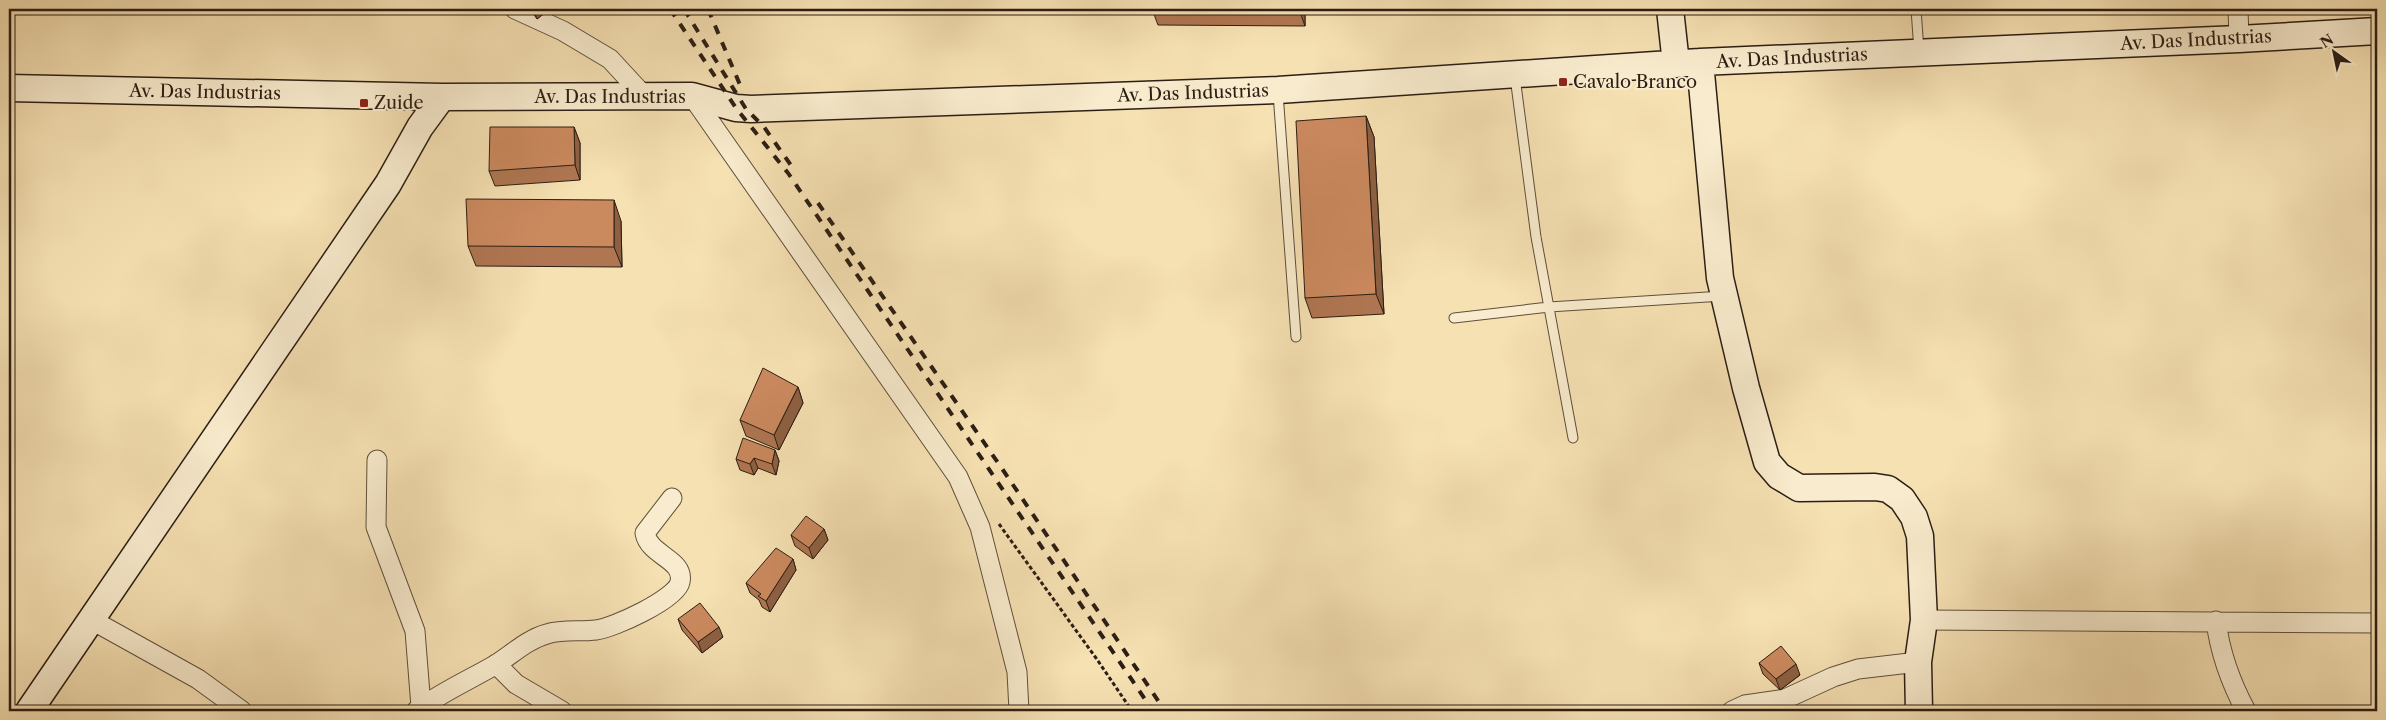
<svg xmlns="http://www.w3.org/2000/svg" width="2386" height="720" font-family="'Libre Caslon Text',serif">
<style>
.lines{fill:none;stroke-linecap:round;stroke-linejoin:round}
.lane-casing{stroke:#5e4f3c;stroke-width:11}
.street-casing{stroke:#5e4f3c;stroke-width:21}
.secondary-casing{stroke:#2c1e14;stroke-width:29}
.path{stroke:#2c1e14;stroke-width:3;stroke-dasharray:4 2.5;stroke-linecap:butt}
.lane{stroke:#f9ecce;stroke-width:9}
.street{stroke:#f9ecce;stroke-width:19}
.secondary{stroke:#f9ecce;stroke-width:26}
.rail{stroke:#2c1e14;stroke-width:4;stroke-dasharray:9 9;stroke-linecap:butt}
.wall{fill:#af7651;stroke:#2c1e14}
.shaded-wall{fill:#8e6042;stroke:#2c1e14}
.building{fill:#cb895e;stroke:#2c1e14}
.poi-dot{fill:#8f2418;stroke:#f9ecce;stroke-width:2}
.labels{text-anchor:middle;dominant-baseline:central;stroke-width:4;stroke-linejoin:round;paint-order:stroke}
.street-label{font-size:18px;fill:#2c1e14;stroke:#f9ecce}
.poi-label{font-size:18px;fill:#2c1e14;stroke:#f9ecce;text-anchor:start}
</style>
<rect width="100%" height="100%" fill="#f6e1b3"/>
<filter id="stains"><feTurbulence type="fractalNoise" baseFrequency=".004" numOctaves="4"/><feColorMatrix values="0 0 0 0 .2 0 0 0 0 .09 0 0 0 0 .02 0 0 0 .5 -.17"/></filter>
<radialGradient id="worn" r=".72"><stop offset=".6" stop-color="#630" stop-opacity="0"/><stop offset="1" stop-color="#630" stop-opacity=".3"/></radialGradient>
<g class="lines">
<g class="lane-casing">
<path id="lane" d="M1916,9L1919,51
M1515,77L1536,237L1573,438
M1278,93L1296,337
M1454,318L1549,307L1723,296"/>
</g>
<g class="street-casing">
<path id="street" d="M515,9L563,31L610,59L646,98
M2238,9L2239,39
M692,96L958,477L980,527L1017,672L1019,711
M377,460L376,527L415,631L421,707
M90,619L198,679L242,711
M1924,620L2377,623
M2216,621C2220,653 2231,683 2246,711
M496,664L516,684L562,711
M416,711C440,693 469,680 495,665C511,655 528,639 547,634C562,629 580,632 596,630C613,628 677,599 680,582C685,559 649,556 645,533L672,498
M1732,711L1745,705L1785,699L1833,677L1858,669L1918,662"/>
</g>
<g class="secondary-casing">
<path id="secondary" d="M1670,9L1676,64
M1700,62L1720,278L1746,388L1767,462L1779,476L1799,488L1875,487L1888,489L1902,499L1914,517L1920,536L1924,620L1918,662L1919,711
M9,88L442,97L692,96L736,108L751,109L1278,90L1700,62L2239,39L2377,31
M29,711L388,184L420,127L442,97"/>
</g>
<path class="path" d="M999,524L1096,658L1132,711"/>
<use href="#lane" class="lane"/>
<use href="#street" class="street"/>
<use href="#secondary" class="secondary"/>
<path class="rail" d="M670,9L736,108L788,173L1153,711
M684,9L746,109L764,127L795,171
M708,9L743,92
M818,203L1003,470L1165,711"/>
</g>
<path class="wall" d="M530,9H550L537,19Z
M1152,9H1305V26L1158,25Z
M1366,116L1374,137L1384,314L1312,318L1305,298Z
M574,127L580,143V180L495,186L489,171Z
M621,221L622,267L476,266L468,246Z
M798,387L803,403L779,450L746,436L740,420Z
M775,450L779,461L776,475L758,468L754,475L740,470L736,459Z
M824,529L828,540L813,559L795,546L791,535Z
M793,559L796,570L770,612L762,607L759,600L750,593L746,583Z
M678,619L723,637L702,653L682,630Z
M1759,663L1800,675L1780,690L1763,674Z"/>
<path class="shaded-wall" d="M533,9H550L537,19Z
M1299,9H1305V26Z
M1366,116L1374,137L1384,314L1376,294Z
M574,127L580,143V180L575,165Z
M614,200L621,221L622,267L614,247Z
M798,387L803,403L779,450L774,435Z
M775,450L779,461L776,475L772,464Z
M754,458L758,468L754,475L750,464Z
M824,529L828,540L813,559L809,548Z
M793,559L796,570L770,612L766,601Z
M719,627L723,637L702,653L698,642Z
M1796,664L1800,675L1780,690L1776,679Z"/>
<path class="building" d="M1366,116L1376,294L1305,298L1296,121Z
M490,127H574L575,165L489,171Z
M466,199L614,200V247L468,246Z
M763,368L798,387L774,435L740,420Z
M743,438L775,450L772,464L754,458L750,464L736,459Z
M806,516L824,529L809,548L791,535Z
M776,548L793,559L766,601L758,596L761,594L746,583Z
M700,603L719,627L698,642L678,619Z
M1781,646L1796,664L1776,679L1759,663Z"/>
<g class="poi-dot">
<rect x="1558" y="77" width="10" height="10" rx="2.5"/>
<rect x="359" y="98" width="10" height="10" rx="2.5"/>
</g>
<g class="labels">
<g class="street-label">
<text transform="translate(2196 40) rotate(-3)">Av. Das Industrias</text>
<text transform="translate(1792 58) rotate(-3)">Av. Das Industrias</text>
<text transform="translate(205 92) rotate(1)">Av. Das Industrias</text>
<text transform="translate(1193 93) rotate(-2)">Av. Das Industrias</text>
<text x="610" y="97">Av. Das Industrias</text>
</g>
<g class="poi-label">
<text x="1573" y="82">Cavalo Branco</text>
<text x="374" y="103">Zuide</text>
</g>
</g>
<rect width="2386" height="720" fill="none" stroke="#f6e1b3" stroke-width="30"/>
<rect x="10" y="10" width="2366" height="700" fill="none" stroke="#2c1e14" stroke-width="2.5"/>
<rect x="15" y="15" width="2356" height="690" fill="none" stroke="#2c1e14"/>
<g transform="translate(2334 52) rotate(327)" stroke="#f9ecce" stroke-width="4" paint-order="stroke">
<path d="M0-4L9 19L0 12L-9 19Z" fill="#2c1e14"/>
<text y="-8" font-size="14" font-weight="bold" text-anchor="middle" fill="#2c1e14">N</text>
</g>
<rect width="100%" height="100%" filter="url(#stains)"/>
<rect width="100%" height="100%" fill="url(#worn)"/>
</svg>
